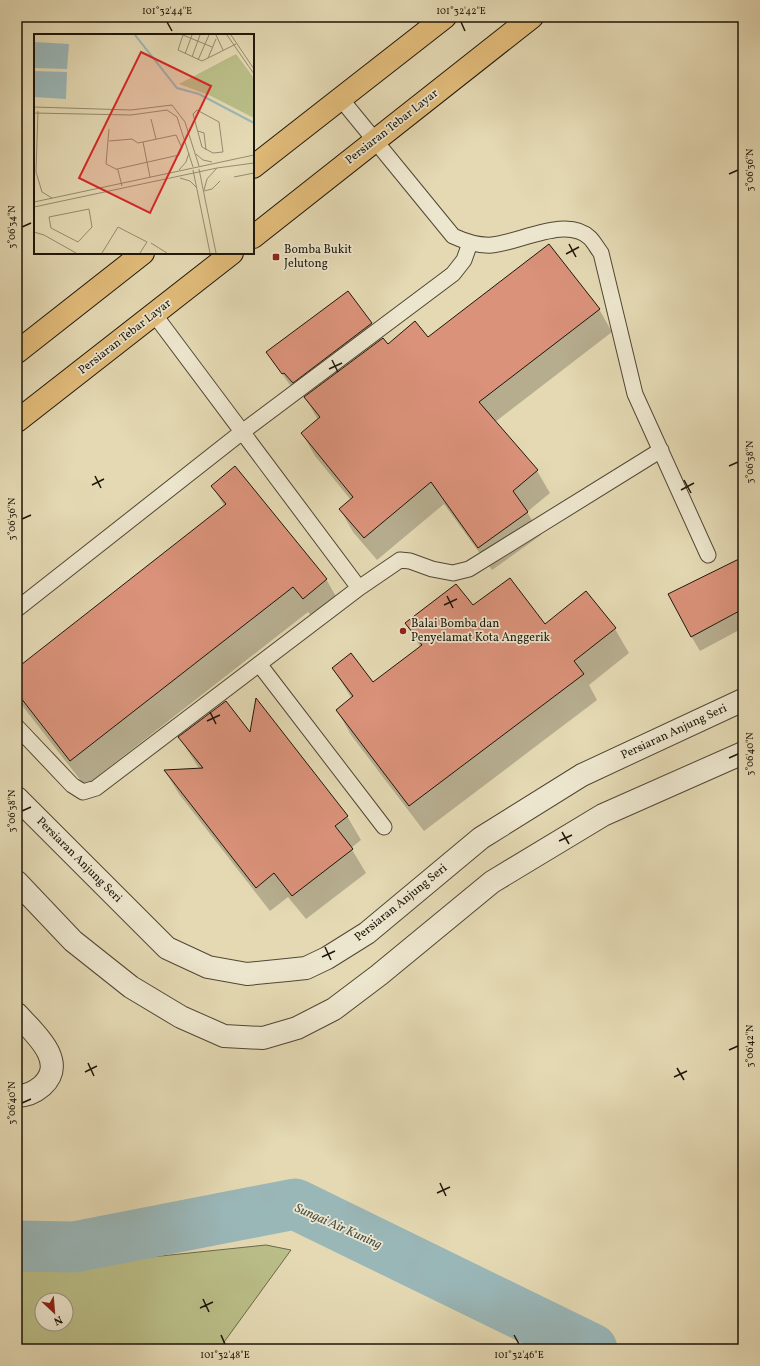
<svg xmlns="http://www.w3.org/2000/svg" width="760" height="1366" font-family="Vollkorn,serif">
<style>
.green{fill:#babe88;stroke:#6c6a49;fill-rule:evenodd}
.shadow{fill:#0003}
.lines{fill:none;stroke-linecap:round;stroke-linejoin:round}
.river{stroke:#9ab7b8;stroke-width:51}
.building{fill:#da927a;stroke:#1e160a}
.service-casing{stroke:#504734;stroke-width:17}
.minor-casing{stroke:#504734;stroke-width:24}
.tertiary-casing{stroke:#504734;stroke-width:24}
.primary-casing{stroke:#1e160a;stroke-width:24}
.service{stroke:#ede6ce;stroke-width:15}
.minor{stroke:#ede6ce;stroke-width:22}
.tertiary{stroke:#ede6ce;stroke-width:22}
.primary{stroke:#e2bc7a;stroke-width:22}
.ticks{fill:none;stroke:#1e160a;stroke-width:1.5}
.poi-dot{fill:#8f2418;stroke:#ede6ce;stroke-width:1.5}
.labels{text-anchor:middle;dominant-baseline:central;stroke-width:3.5;stroke-linejoin:round;paint-order:stroke}
.street-label{font-size:12px;fill:#1e160a;stroke:#ede6ce}
.poi-label{font-size:12px;fill:#1e160a;stroke:#ede6ce;text-anchor:start}
.water-label{font-size:13px;font-style:italic;fill:#494e47;stroke:#ede6ce}
.inset-river{fill:none;stroke:#9ab7b8;stroke-width:2}
.inset-road{fill:none;stroke:#958b6f;stroke-width:1}
.view{fill:#d62828;fill-opacity:0.15;stroke:#d62828;stroke-width:2}
.inset-edge{fill:none;stroke:#1e160a;stroke-width:2}
.neatline{fill:none;stroke:#1e160a;stroke-width:1.5}
.ticks-label{font-size:10px;text-anchor:middle;fill:#1e160a}
</style>
<rect width="100%" height="100%" fill="#e4d9b3"/>
<filter id="stains"><feTurbulence type="fractalNoise" baseFrequency=".005" numOctaves="4"/><feColorMatrix values="0 0 0 0 .2 0 0 0 0 .09 0 0 0 0 .02 0 0 0 .5 -.17"/></filter>
<radialGradient id="worn" r=".72"><stop offset=".6" stop-color="#630" stop-opacity="0"/><stop offset="1" stop-color="#630" stop-opacity=".3"/></radialGradient>
<path class="green" d="M266,1245L291,1250L219,1349H17V1271ZM42,1300H66V1324H42Z"/>
<path class="shadow" d="M347,292L371,324L380,338L302,397L294,387L292,388L267,352Z
M599,309L612,332L495,422L537,471L550,493L527,512L541,535L492,570L444,504L377,560L353,532L340,509L351,500L315,456L302,433L318,420L305,397L387,345Z
M212,486L326,579L341,605L318,624L308,612L85,786L21,704L17,697V669L225,507Z
M743,558V628L700,651L691,636Z
M473,607L545,625L615,629L629,653L589,685L597,700L424,831L351,735L337,710L352,699L333,668L373,683L420,647L407,623Z
M251,734L347,816L361,840L351,848L366,873L306,919L288,897L270,911L179,794L165,771L200,770L179,737Z"/>
<g class="lines">
<path class="river" d="M17,1246L74,1247L295,1204L592,1349"/>
</g>
<path class="building" d="M549,244L600,309L479,402L538,470L513,491L528,512L478,548L431,482L364,538L339,509L353,497L301,433L320,417L304,397L383,338L388,344L415,321L428,337Z
M348,291L372,323L293,383L284,373L282,374L266,352Z
M235,466L327,579L303,599L293,587L70,761L17,693V668L226,504L211,486Z
M743,557V609L691,637L668,594Z
M510,578L545,624L586,591L616,628L574,661L584,674L409,806L336,710L353,696L332,668L351,653L373,682L422,645L405,623L456,584L473,605Z
M256,698L348,816L335,826L353,849L292,896L274,873L256,888L164,770L203,768L178,737L226,701L250,732Z"/>
<g class="lines">
<g class="service-casing">
<path id="service" d="M341,99L453,236C466,242 478,246 492,245C519,243 567,215 590,238C594,242 597,248 601,253L635,394L708,555
M154,314L359,588
M17,609L242,432L453,274L464,260L470,243
M259,664L384,827
M17,727L72,785L83,792L96,788L359,588L400,560L410,561L432,569L453,573L469,569L661,450"/>
</g>
<g class="minor-casing">
<path id="minor" d="M17,1014C33,1032 69,1061 42,1086C35,1092 27,1096 17,1096"/>
</g>
<g class="tertiary-casing">
<path id="tertiary" d="M17,798L167,948L208,967L247,974L287,970L306,968L327,958L367,933L481,838L582,775L743,700
M17,882L73,941L131,987L181,1017L224,1036L263,1038L297,1028L334,1009L379,975L492,882L603,815L743,753"/>
</g>
<g class="primary-casing">
<path id="primary" d="M253,167L445,17
M253,237L532,17
M17,352L143,253
M17,421L232,253"/>
</g>
<use href="#service" class="service"/>
<use href="#minor" class="minor"/>
<use href="#tertiary" class="tertiary"/>
<use href="#primary" class="primary"/>
</g>
<path class="ticks" d="M167,22L172,31M461,22L465,31M729,174L738,170M22,227L31,223M569,244L576,257M566,254L579,247M332,360L338,372M329,369L342,363M729,466L738,462M95,476L101,488M684,480L691,493M92,485L104,479M681,490L694,483M22,519L31,515M447,596L453,608M444,605L457,599M210,712L216,724M207,721L220,715M729,758L738,754M22,811L31,807M562,832L569,844M559,841L572,835M325,947L331,960M322,957L335,951M729,1050L738,1046M88,1063L94,1076M677,1068L684,1080M85,1072L97,1066M674,1077L687,1071M22,1103L31,1099M440,1183L446,1196M437,1193L450,1187M203,1299L209,1312M200,1308L213,1302M221,1335L225,1344M514,1335L519,1344"/>
<g class="poi-dot">
<rect x="272" y="253" width="8" height="8" rx="2"/>
<circle cx="403" cy="631" r="4"/>
</g>
<g class="labels">
<g class="street-label">
<text transform="translate(392 127) rotate(-38)">Persiaran Tebar Layar</text>
<text transform="translate(125 337) rotate(-38)">Persiaran Tebar Layar</text>
<text transform="translate(674 732) rotate(-25)">Persiaran Anjung Seri</text>
<text transform="translate(79 860) rotate(45)">Persiaran Anjung Seri</text>
<text transform="translate(401 903) rotate(-39)">Persiaran Anjung Seri</text>
</g>
<g class="poi-label">
<text x="284" y="250">Bomba Bukit<tspan x="284" dy="14">Jelutong</tspan></text>
<text x="411" y="624">Balai Bomba dan<tspan x="411" dy="14">Penyelamat Kota Anggerik</tspan></text>
</g>
<g class="water-label">
<text transform="translate(338 1227) rotate(24)">Sungai Air Kuning</text>
</g>
</g>
<g transform="translate(34 34)">
<rect width="220" height="220" fill="#e4d9b3"/>
<path d="M202,20L220,44V84L177,62L145,50Z" fill="#babe88"/>
<path d="M0,8L35,10L33,35L0,34ZM0,37L33,38L32,65L0,63Z" fill="#9ab7b8"/>
<path class="inset-river" d="M101,1L143,54L165,60L220,89"/>
<path class="inset-road" d="M149,1L144,16L168,27L202,10M149,1L178,13M182,1L189,16M193,1L220,40M197,1L220,35M151,20L158,1M158,23L166,1M174,24L182,5M164,26L175,1M0,73L97,76L138,71L151,88L165,132M163,76L185,88L189,118L179,119L168,113L159,80ZM4,77L2,138L8,158L18,164M0,79L97,81L133,76L143,83L159,133M117,85L122,105M75,95L72,130L84,136L88,152M164,97L170,99L172,116M75,107L98,105L104,109L142,101L148,114L145,121L83,135M109,108L116,143M162,120L169,126L178,128M165,135L182,219M145,136L152,128L155,119M159,136L176,219M200,143L220,139M146,144L156,147L162,153M170,156L173,145L183,134M170,157L178,155L186,147M0,168L220,121M0,173L183,134L220,129M55,175L58,193L44,208L17,194L15,183ZM0,198L10,201L42,219M117,209L133,219M68,219L84,193L113,208L106,219"/>
<path class="view" d="M107,18L177,52L116,179L45,144Z"/>
<rect width="220" height="220" class="inset-edge"/>
</g>
<rect width="760" height="1366" fill="none" stroke="#e4d9b3" stroke-width="44"/>
<g transform="translate(54 1312) rotate(154)"><circle r="19" fill="#ede6ce" stroke="#9a9380"/>
<path d="M0-3L7 15L0 10L-7 15Z" fill="#8f2418"/>
<text y="-6" font-size="11" font-weight="bold" text-anchor="middle" fill="#1e160a">N</text>
</g>
<rect x="22" y="22" width="716" height="1322" class="neatline"/>
<g class="ticks-label">
<text x="167" y="14">101°32'44"E</text>
<text x="461" y="14">101°32'42"E</text>
<text transform="translate(749 170) rotate(-90)" y="4">3°06'36"N</text>
<text transform="translate(11 227) rotate(-90)" y="4">3°06'34"N</text>
<text transform="translate(749 462) rotate(-90)" y="4">3°06'38"N</text>
<text transform="translate(11 519) rotate(-90)" y="4">3°06'36"N</text>
<text transform="translate(749 754) rotate(-90)" y="4">3°06'40"N</text>
<text transform="translate(11 811) rotate(-90)" y="4">3°06'38"N</text>
<text transform="translate(749 1046) rotate(-90)" y="4">3°06'42"N</text>
<text transform="translate(11 1103) rotate(-90)" y="4">3°06'40"N</text>
<text x="225" y="1358">101°32'48"E</text>
<text x="519" y="1358">101°32'46"E</text>
</g>
<rect width="100%" height="100%" filter="url(#stains)"/>
<rect width="100%" height="100%" fill="url(#worn)"/>
</svg>
